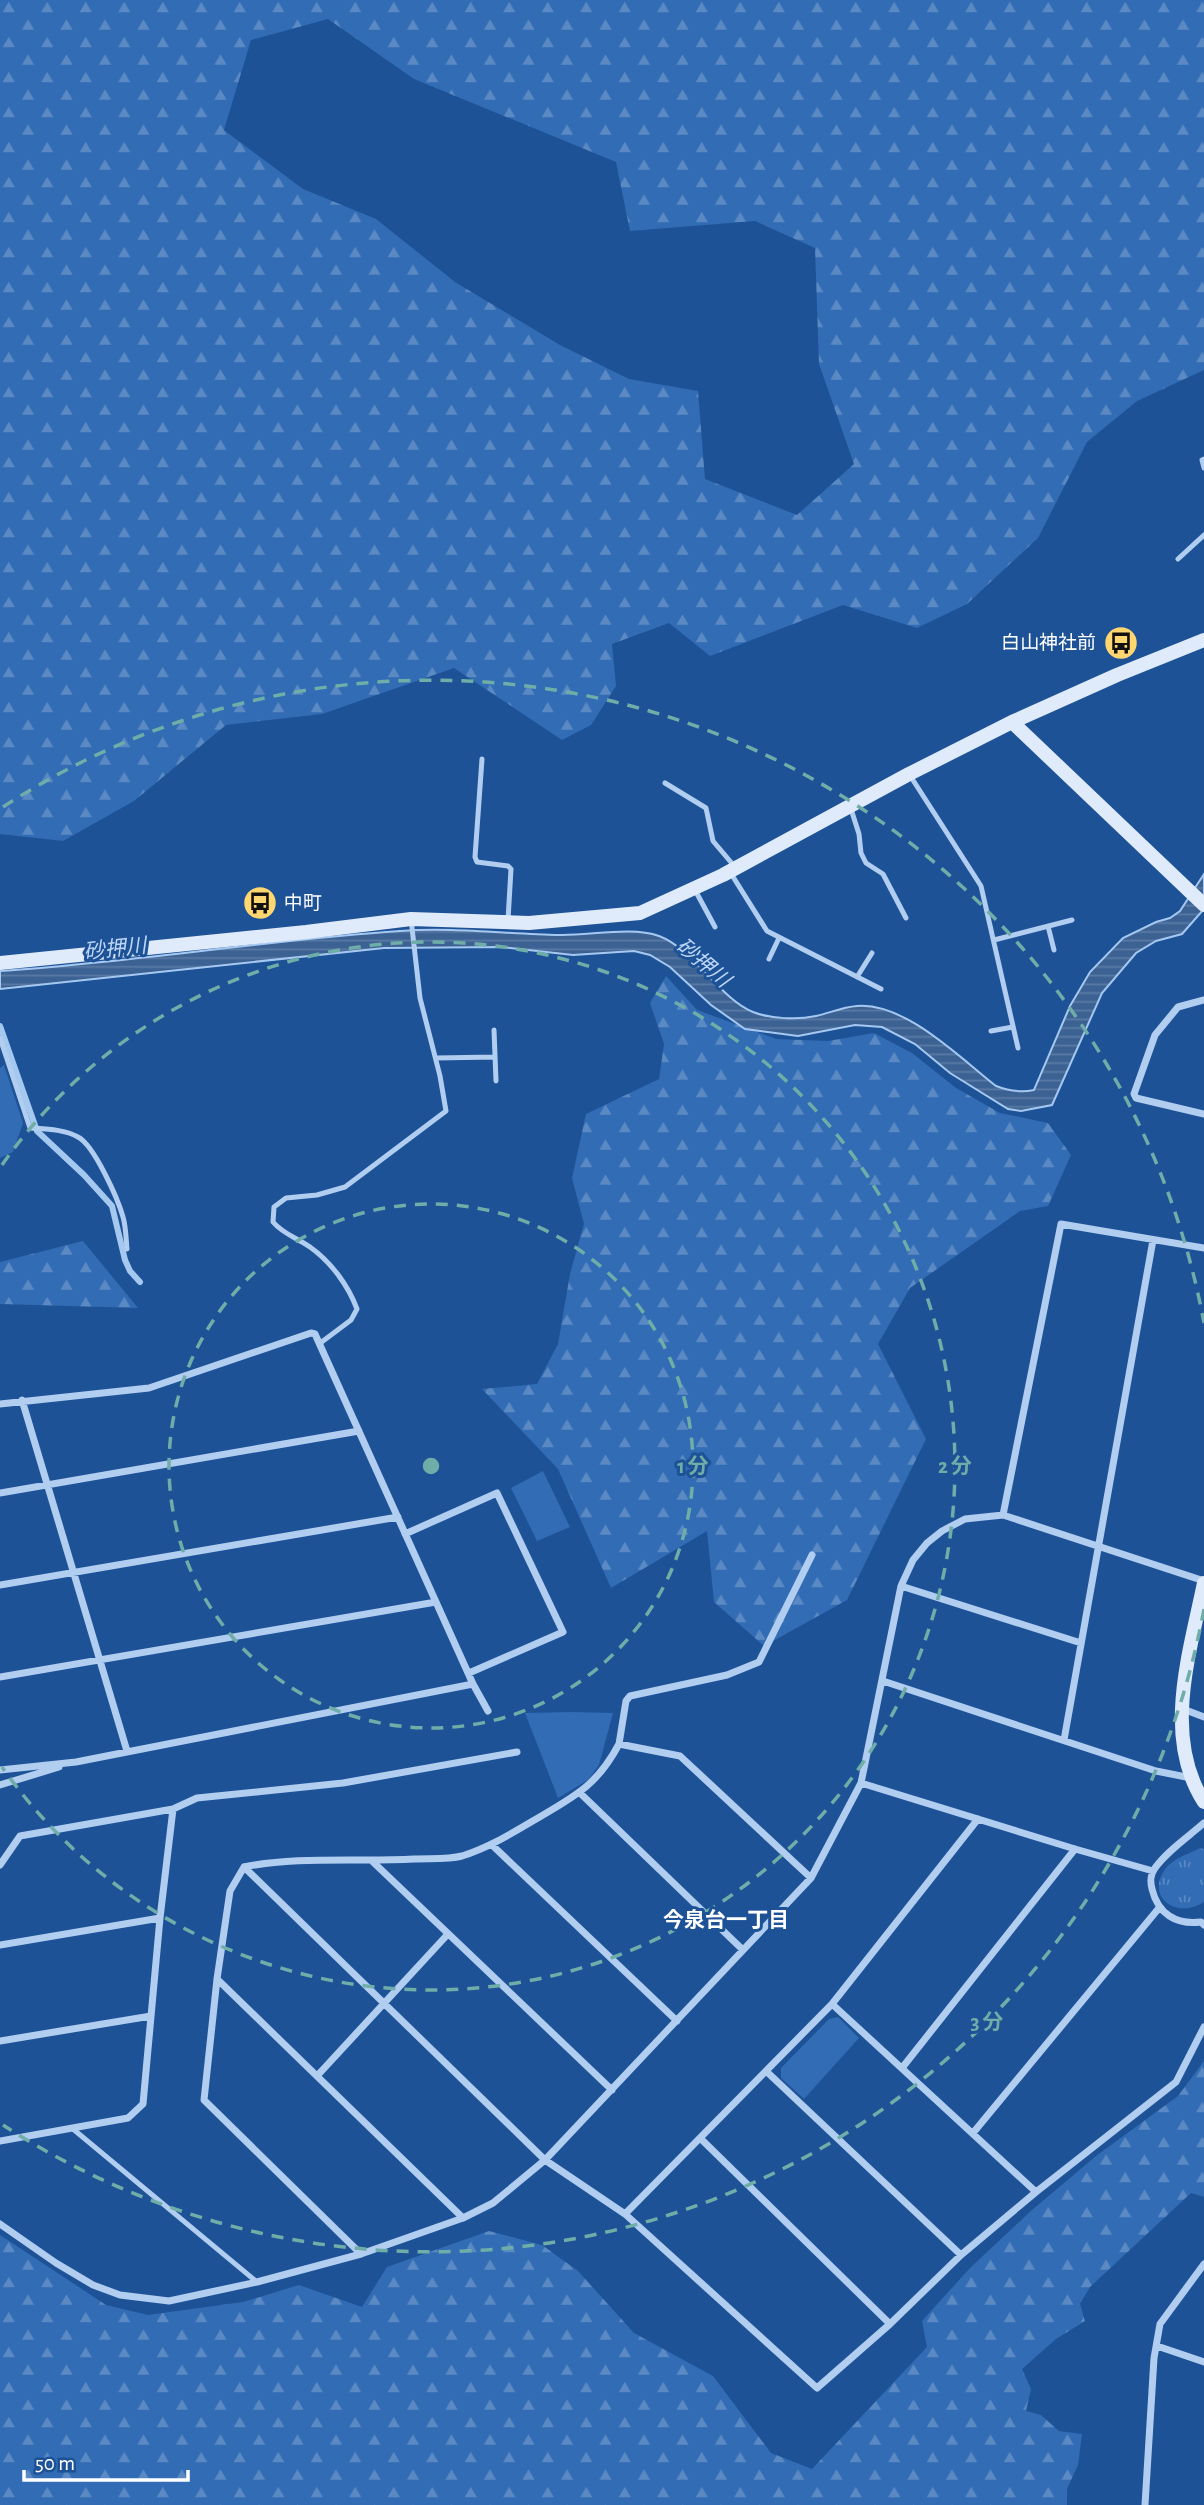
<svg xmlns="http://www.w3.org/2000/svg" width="1204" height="2505" font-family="'Alegreya Sans','Noto Sans JP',sans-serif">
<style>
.grass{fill:url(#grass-tufts)}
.forest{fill:url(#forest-firs);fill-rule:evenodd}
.park{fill:#316cb4}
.water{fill:url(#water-rules);stroke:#a5c8f1;stroke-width:2}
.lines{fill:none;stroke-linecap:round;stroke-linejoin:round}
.stream{stroke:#a5c8f1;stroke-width:6}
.lane{stroke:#b1cdf0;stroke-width:5}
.street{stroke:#b1cdf0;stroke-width:7}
.secondary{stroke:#dfebfb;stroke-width:14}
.ring{fill:none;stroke:#6fada8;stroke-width:3.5;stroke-dasharray:12 9}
.labels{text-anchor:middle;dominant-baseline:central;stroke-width:6;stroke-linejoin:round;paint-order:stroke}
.poi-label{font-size:19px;fill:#fff;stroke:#1d5297;text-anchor:end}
.water-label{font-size:21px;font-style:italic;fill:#bed7f6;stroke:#1d5297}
.neighbourhood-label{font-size:21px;font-weight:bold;fill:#fff;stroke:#1d5297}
.centre{fill:#6fada8;stroke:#1d5297;stroke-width:3.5}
.ring-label{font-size:21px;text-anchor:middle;font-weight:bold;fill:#6fada8;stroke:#1d5297;stroke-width:6;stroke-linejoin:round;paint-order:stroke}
</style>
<defs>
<pattern id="grass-tufts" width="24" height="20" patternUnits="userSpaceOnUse" patternTransform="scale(1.75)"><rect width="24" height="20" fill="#316cb4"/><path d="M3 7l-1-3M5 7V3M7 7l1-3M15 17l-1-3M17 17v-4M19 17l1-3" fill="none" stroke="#5a89c3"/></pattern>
<pattern id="forest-firs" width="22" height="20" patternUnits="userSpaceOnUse" patternTransform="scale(1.75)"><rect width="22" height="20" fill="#316cb4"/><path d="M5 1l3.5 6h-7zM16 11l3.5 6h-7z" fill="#5a89c3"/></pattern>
<pattern id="water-rules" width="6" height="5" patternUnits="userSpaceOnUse" patternTransform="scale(1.75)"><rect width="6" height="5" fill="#3c6294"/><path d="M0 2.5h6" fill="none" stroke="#597aa4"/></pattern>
</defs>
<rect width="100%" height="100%" fill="#1d5297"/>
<path class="grass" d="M1200,1848L1204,1849V1902C1177,1920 1144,1897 1166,1868C1174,1858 1189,1854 1200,1848Z"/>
<path class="forest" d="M0,0H1204V370L1137,401L1087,442L1038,538L967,604L917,628L843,605L710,656L669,623L612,644L616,686L591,725L562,740L454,668L322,714L226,725L134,801L63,841L0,834ZM328,19L414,79L616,162L630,231L755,221L815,248L819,364L854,464L797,515L705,479L698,391L629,379L560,345L455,282L376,219L303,189L224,130L251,40Z
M666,976L697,1010L776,1039L828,1041L874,1033L912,1053L956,1088L1000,1113L1048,1123L1071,1155L1048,1206L1020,1211L910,1288L878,1344L926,1439L847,1600L764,1646L714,1602L707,1531L611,1588L558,1469L482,1389L537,1384L558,1344L570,1274L584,1224L572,1178L586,1114L659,1079L664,1044L650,1003Z
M83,1241L138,1308L0,1304V1262Z
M1204,2061V2197L1191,2193L1090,2287L1080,2304L1085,2321L1056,2339L1022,2369L1031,2389L1026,2411L1041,2415L1059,2431L1082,2434L1078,2465L1067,2489V2505H0V2235L106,2305L148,2315L243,2302L299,2285L362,2307L387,2267L489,2231L542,2245L578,2271L634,2333L713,2376L771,2453L812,2469L927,2347L922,2321L970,2268L1032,2210L1096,2156L1178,2096Z"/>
<path class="park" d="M4,1065L23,1123L13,1152L0,1158V1068Z
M543,1471L570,1527L537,1541L511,1488Z
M570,1712L613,1713L599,1765L588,1780L558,1798L525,1713Z
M838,2017L859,2038L804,2099L781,2078V2068L829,2019Z"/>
<path class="water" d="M1204,874V909L1182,934L1156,941L1136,953L1102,993L1052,1105L1021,1111L1008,1109L950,1073L915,1044L882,1027L855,1025L798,1036L745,1029L711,1005L670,967L650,955L634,951L573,955L501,947L384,948L0,989V971C134,962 267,940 400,931C453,927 506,934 559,935C589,936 631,926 659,936C694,949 721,1000 753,1012C771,1019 798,1020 816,1016C829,1013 843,1007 857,1006C905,1002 960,1058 996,1086C1009,1091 1020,1093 1034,1090L1070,1006L1090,972L1123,938L1156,922L1170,918L1180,911Z"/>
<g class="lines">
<path class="stream" d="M0,1026L37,1131L84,1175L112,1206L125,1260L130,1271L140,1282"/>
<path class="lane" d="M1204,459L1202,460L1204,468
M1178,559L1204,535
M482,759L475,857L477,862L508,866L511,869L508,920
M911,777L981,886L1018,1048
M665,783L706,808L713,841L735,867
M851,809L859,834L861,853L866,863L883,874L906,918
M730,872L767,931L881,989
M695,890L715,927
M1048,926L1054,950
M994,940L1072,920
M769,959L779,938
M857,977L872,953
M494,1030L496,1081
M991,1031L1013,1027
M0,1038L30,1128C45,1129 64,1129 78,1137C94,1145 118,1199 123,1217C126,1227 126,1239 127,1249
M436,1058L494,1057
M319,1344L351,1320L357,1309C348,1285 331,1262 310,1247C297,1238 283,1234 273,1222L274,1207L286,1198L317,1195L345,1187L446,1111L440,1076L420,998L411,919
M73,2129L257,2282"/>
<path class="street" d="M1204,1000L1178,1007L1155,1035L1134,1094L1136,1098L1204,1114
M22,1400L127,1751
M0,1404L149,1388L311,1333L315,1334L473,1684L488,1711
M0,1493L359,1431
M1003,1515L1061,1224L1204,1248
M405,1534L497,1493L563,1632L469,1673
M0,1585L398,1517
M901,1586L1081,1643
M0,1677L436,1602
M883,1681L1156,1771L1191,1778
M1183,1709L1204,1717
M1064,1740L1153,1240
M619,1744L626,1701L630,1696L727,1675L759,1662L812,1555
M0,1770L76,1762L473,1684
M861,1783L1075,1849L1153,1871
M0,1785L59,1767
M580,1793L743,1950
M1204,1823C1188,1837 1167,1851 1155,1868C1150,1875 1150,1881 1152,1889C1158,1914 1176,1925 1201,1922L1204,1925
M492,1845L677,2021
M372,1861L612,2090
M0,1865L20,1836L173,1809L197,1798L343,1783L517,1752
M244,1867L545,2160L625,2214L817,2388L890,2324L961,2255L1036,2192L1176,2082L1204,2027
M0,1945L160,1918
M217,1979L463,2218
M832,2004L1036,2192
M0,2041L151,2016
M902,2068L1075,1849
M766,2071L961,2255
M317,2076L448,1934
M973,2133L1159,1908
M700,2138L890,2324
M0,2141L128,2118L143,2104L160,1918L173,1809
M625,2214L832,2004L978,1819
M0,2224L56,2263L93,2285L120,2295L169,2301L257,2282L361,2254L463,2218L493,2203L545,2160L811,1878L861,1783L901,1586L913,1560L927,1543L942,1531L965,1519L1003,1515L1204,1581
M361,2254L204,2100L217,1979L230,1891L244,1867C296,1856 360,1862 414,1859C429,1858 447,1860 462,1856C491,1847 517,1830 543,1815C579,1794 599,1782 619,1744L680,1756L811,1878
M1157,2346L1204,2362
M1145,2505L1154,2358L1160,2324L1204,2264"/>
<path class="secondary" d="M1012,722L1204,905
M0,963L306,932L411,919L529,923L640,913L723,875L909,774L1012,722L1117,675L1204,640
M1204,1583C1190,1652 1162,1737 1204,1802"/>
</g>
<g class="ring">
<circle cx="431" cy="1466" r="262"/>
<path d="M2 1165A524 524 0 1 1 2 1767"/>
<path d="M1204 1609A786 786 0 0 1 3 2125M3 807A786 786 0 0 1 1204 1323"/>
</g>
<defs>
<g id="bus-disc" transform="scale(1.75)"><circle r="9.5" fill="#ffd670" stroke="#1d5297"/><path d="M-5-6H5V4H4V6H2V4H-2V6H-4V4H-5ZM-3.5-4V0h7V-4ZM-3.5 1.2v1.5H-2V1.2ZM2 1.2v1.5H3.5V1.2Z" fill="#111"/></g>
</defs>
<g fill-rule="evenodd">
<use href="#bus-disc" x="1121" y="643"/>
<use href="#bus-disc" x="260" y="903"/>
</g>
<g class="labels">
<g class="poi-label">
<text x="1096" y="643">白山神社前</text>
<text x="284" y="903" text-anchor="start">中町</text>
</g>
<g class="water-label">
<text transform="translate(115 949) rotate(-6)">砂押川</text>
<text transform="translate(703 963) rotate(40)">砂押川</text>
</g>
<g class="neighbourhood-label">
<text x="726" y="1920">今泉台一丁目</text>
</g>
</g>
<circle cx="431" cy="1466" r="10" class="centre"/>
<g class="ring-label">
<text x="693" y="1473">1 分</text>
<text x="955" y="1473">2 分</text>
<text x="987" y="2029">3 分</text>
</g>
<path d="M24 2470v10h164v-10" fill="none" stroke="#ffffff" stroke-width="3.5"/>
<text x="35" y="2470" font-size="21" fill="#ffffff" stroke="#1d5297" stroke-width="5" paint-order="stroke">50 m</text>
</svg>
